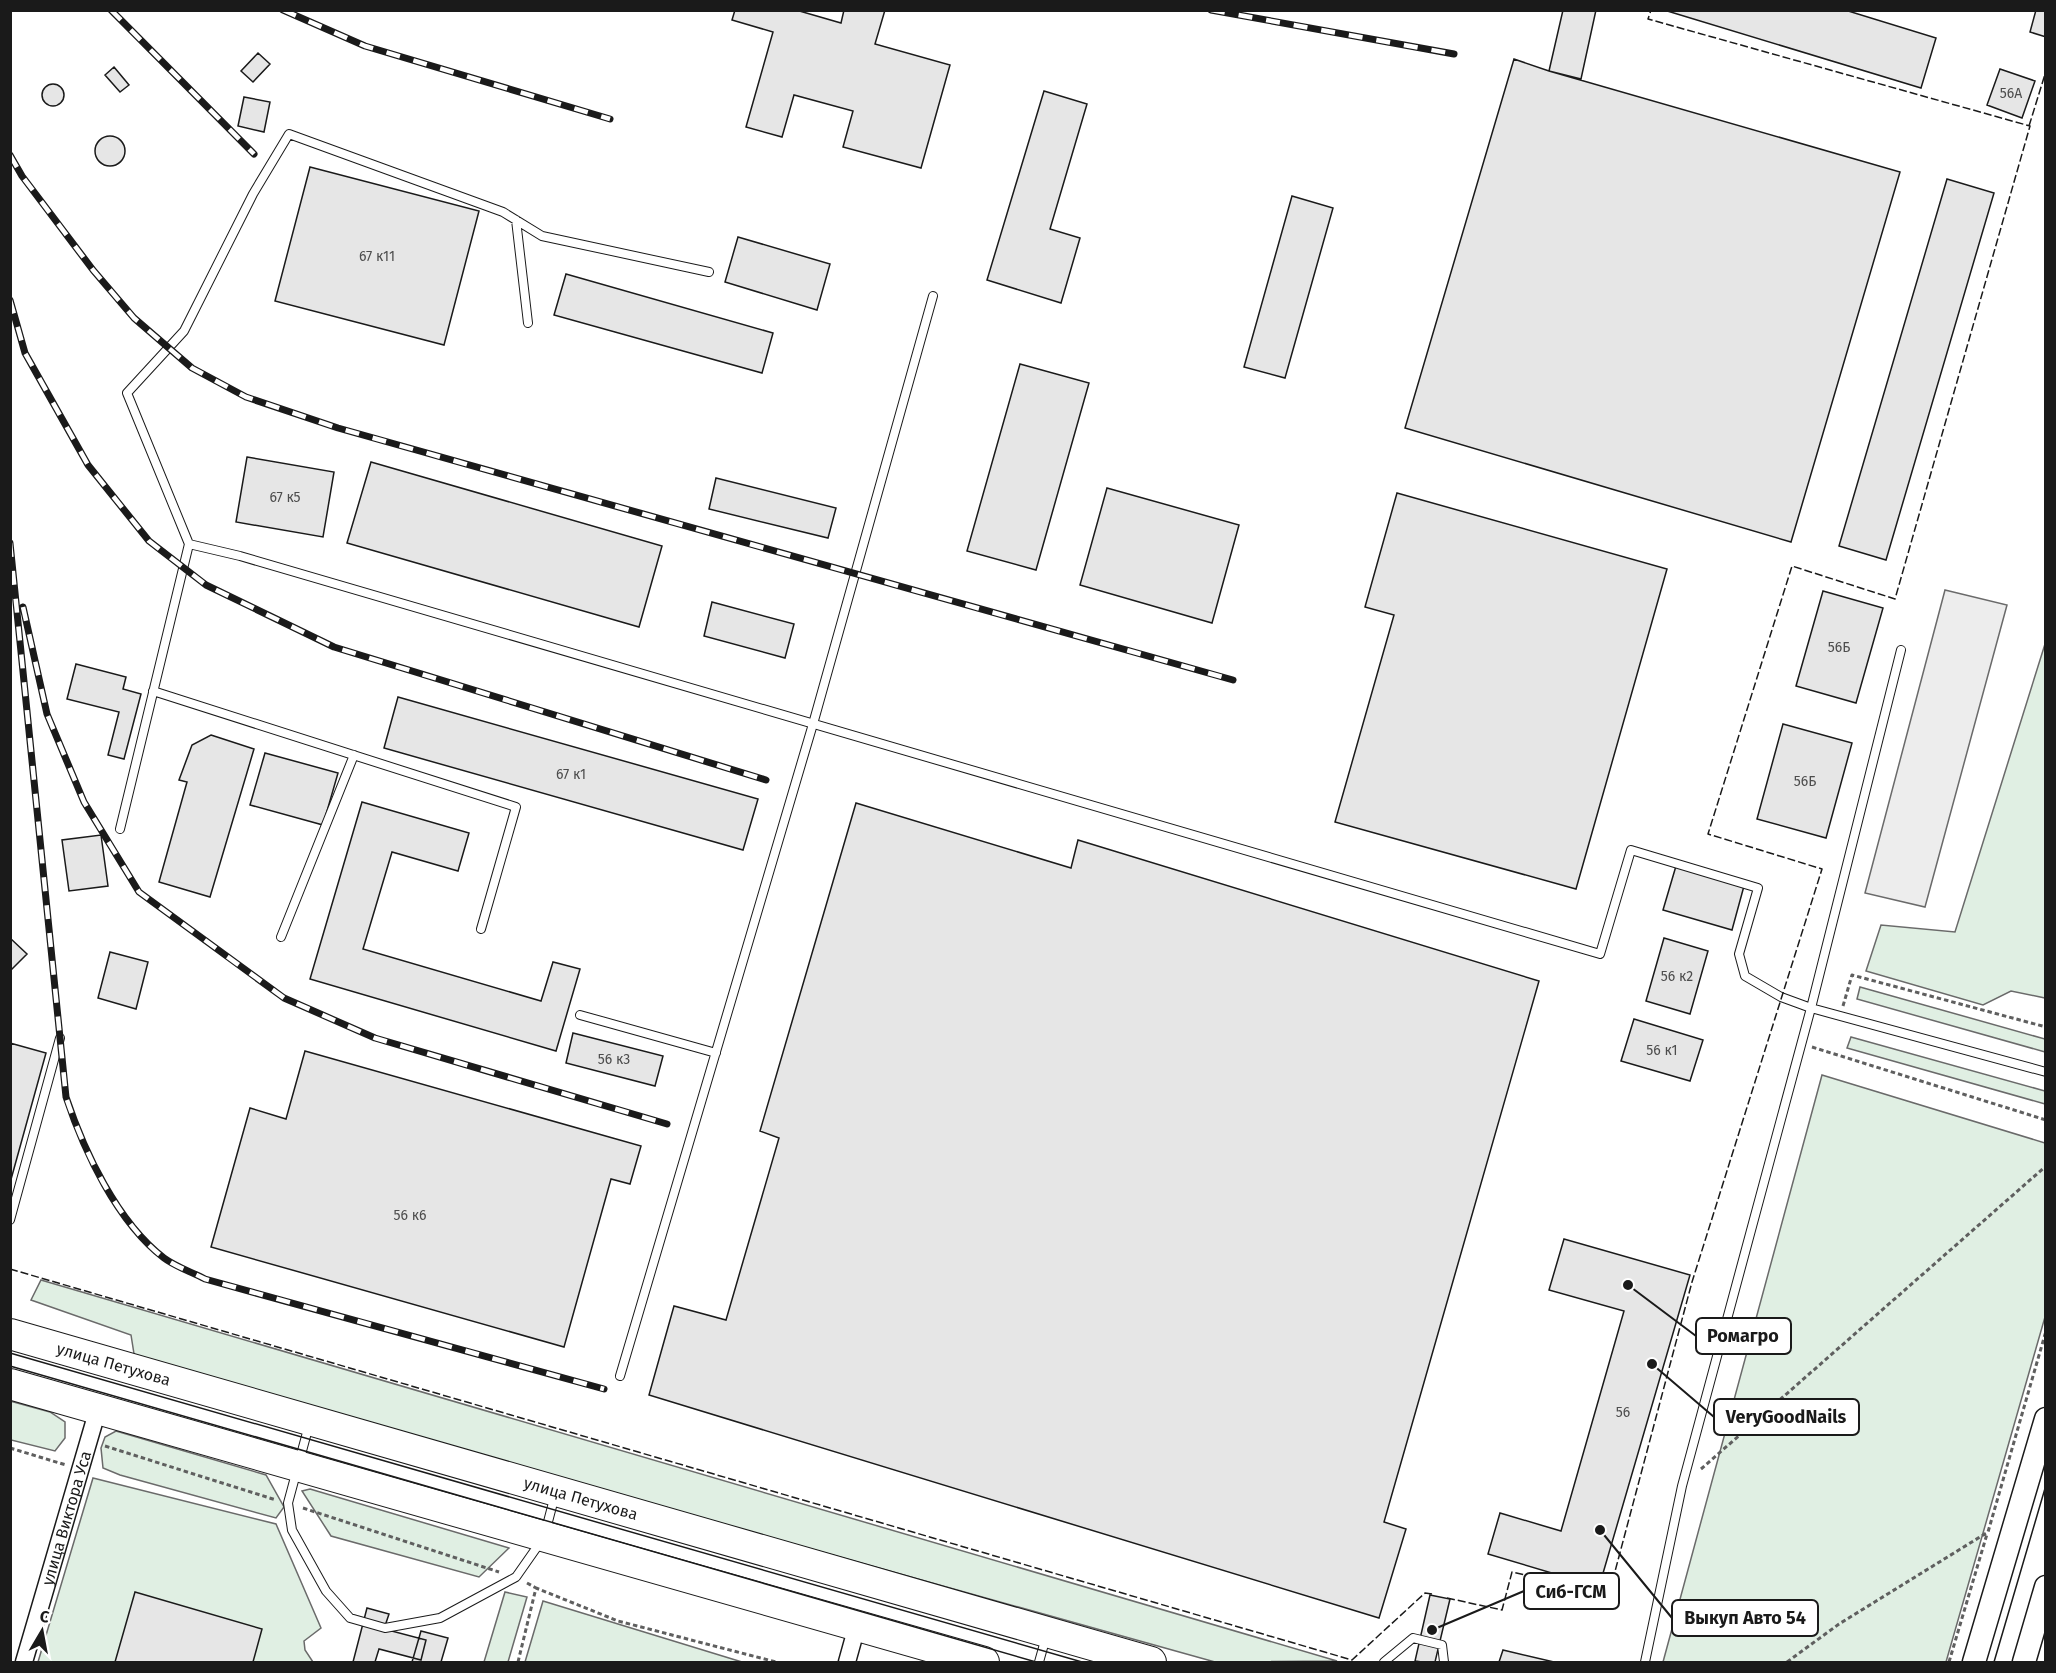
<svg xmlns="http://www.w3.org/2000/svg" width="2056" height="1673" font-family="'Fira Sans',sans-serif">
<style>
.green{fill:#e0efe3;stroke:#6a6a6a;stroke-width:1.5}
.parking{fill:#ededed;stroke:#6a6a6a;stroke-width:1.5}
.building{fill:#e6e6e6;stroke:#1a1a1a;stroke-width:1.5}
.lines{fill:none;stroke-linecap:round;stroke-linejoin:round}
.lane-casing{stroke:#1a1a1a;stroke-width:10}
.street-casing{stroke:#1a1a1a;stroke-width:19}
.secondary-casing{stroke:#1a1a1a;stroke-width:25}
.highway-casing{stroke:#1a1a1a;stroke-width:32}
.path{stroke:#5f5f5f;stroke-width:3;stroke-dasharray:4.5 3;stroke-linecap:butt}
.lane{stroke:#fff;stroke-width:8}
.street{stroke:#fff;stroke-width:16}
.secondary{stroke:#fff;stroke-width:22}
.highway{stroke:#fff;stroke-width:30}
.tram{stroke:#1a1a1a;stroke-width:1.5}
.rail-casing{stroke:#1a1a1a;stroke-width:7}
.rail{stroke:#fff;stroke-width:4.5;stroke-dasharray:14;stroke-linecap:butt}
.fence{stroke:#1a1a1a;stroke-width:1.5;stroke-dasharray:8 3;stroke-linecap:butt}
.labels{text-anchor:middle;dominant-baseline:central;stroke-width:4.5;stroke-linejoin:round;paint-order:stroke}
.number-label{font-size:14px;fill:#4d4d4d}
.street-label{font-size:16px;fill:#1a1a1a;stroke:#fff}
.leader{fill:none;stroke:#1a1a1a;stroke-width:2}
.callout-dot{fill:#1a1a1a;stroke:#fff;stroke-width:2}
.callout{fill:#fff;stroke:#1a1a1a;stroke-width:2}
.callout-label{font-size:18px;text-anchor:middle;font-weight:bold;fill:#1a1a1a}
</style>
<rect width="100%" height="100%" fill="#fff"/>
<path class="green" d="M2045,644V998L2011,991L1983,1005L1866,971L1881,925L1955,932Z
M1860,987L2045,1039V1052L1857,999Z
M1851,1037L2045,1091V1104L1847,1048Z
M1822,1075L2045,1143V1317L1946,1662H1663Z
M41,1280L1337,1661L1215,1662L135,1360L131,1335L31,1300Z
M10,1401L50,1412L65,1422V1438L55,1451L11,1440Z
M116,1431L266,1475L284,1507L276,1518L120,1475L103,1468L101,1448L105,1437Z
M93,1478L276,1524L321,1628L304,1641L305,1650L313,1662H38Z
M310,1489L509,1548L479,1577L331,1536L302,1491Z
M505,1592L527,1597L508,1662H484Z
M543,1601L742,1662H525Z"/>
<path class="parking" d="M1945,590L2007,605L1925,907L1865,893Z"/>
<path class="building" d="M735,10H796L841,23L844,10H885L875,44L950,65L921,168L843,147L853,111L794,95L782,137L746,127L773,32L732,20Z
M1563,10H1596L1581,79L1549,71Z
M1664,10H1845L1936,38L1921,88Z
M2036,10H2046V37L2030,32Z
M258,53L270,64L253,82L241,71Z
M1514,59L1549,71L1900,172L1791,542L1405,428Z
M114,67L129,85L120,92L105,75Z
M2000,69L2035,81L2022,118L1987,105Z
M42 95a11 11 0 1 1 22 0a11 11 0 1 1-22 0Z
M1044,91L1087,104L1050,229L1080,238L1061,303L987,280Z
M244,97L270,102L264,132L238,126Z
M95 151a15 15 0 1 1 30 0a15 15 0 1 1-30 0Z
M310,167L479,211L444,345L275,301Z
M1947,179L1994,193L1886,560L1839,546Z
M1292,196L1333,208L1285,378L1244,367Z
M738,237L830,264L817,310L725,282Z
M566,274L773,333L762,373L554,315Z
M1020,364L1089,383L1036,570L967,551Z
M247,457L334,472L323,537L236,522Z
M371,462L662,546L639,627L347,543Z
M716,478L836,508L828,538L709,509Z
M1107,488L1239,525L1212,623L1080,585Z
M1397,493L1667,569L1576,889L1335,822L1394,615L1365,607Z
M1823,591L1883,608L1856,703L1796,686Z
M712,602L794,624L785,658L704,636Z
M76,664L126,677L123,689L141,694L124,759L108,755L119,712L67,699Z
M398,697L758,799L743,850L384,748Z
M1783,724L1852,743L1826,838L1757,819Z
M211,735L254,749L210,897L159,882L187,782L179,780L192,745Z
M265,753L338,773L323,825L250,805Z
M362,802L469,833L458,871L392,852L363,949L541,1001L553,962L580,969L556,1051L310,979Z
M856,803L1071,868L1078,840L1539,981L1384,1522L1406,1529L1379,1618L649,1395L674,1306L726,1320L779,1138L760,1131Z
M101,835L108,886L69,891L62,840Z
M1676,866L1744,886L1732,930L1663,910Z
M10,938L27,954L10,971Z
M1664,938L1708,951L1690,1014L1646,1001Z
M110,952L148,962L136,1009L98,998Z
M1634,1019L1703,1040L1690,1081L1621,1061Z
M573,1033L663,1056L655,1086L566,1063Z
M10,1043L46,1053L10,1183Z
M305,1051L641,1146L630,1184L611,1179L564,1347L211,1247L250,1108L286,1119Z
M1564,1239L1690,1275L1599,1587L1488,1554L1500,1513L1561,1531L1624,1311L1549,1290Z
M135,1592L262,1629L253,1662H115Z
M1430,1595L1450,1599L1435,1662H1422L1415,1661Z
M367,1608L389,1614L384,1629L426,1640L421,1660L379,1649L375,1662H353Z
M421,1631L448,1638L441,1662H412Z
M1503,1650L1554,1662H1499Z"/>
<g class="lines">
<g class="lane-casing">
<path id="lane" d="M516,220L528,323
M189,544L127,393L184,331L253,194L289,134L503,212L542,236L709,272
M1901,650L1811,1008L2046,1072
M153,691L516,807L481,929
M120,829L189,544L240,556L1600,954L1631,850L1758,888L1739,954L1745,976L1781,997L1811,1008L1682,1486L1645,1662
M281,937L354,755
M580,1015L716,1053
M10,1220L60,1038
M620,1376L813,724L933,296
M309,1425L288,1503L292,1530L326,1591L350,1618L385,1628L440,1618L516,1577L544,1537L555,1495
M1039,1662L1046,1637
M1384,1662L1413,1638L1442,1645L1444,1662"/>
</g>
<g class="street-casing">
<g id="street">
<path id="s1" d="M24,1662L98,1409"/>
<path d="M847,1662L857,1626"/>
</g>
</g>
<g class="secondary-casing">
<path id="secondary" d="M1974,1662L2046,1419
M2024,1662L2046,1587"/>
</g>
<g class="highway-casing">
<g id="highway">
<path id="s2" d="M10,1334L1151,1662"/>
<path d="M10,1384L984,1662"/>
</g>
</g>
<path class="path" d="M1843,1006L1852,975L2046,1027
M1812,1047L2046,1120
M105,1446L276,1500
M10,1448L66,1465
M1701,1469L2046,1166
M303,1508L499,1572
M527,1583L536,1588
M518,1662L536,1588L618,1621L776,1662
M1787,1662L1839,1624L1988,1532L2046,1331
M1949,1662L1987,1534"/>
<use href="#lane" class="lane"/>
<use href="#street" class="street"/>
<use href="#secondary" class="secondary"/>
<use href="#highway" class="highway"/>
<path class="tram" d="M10,1353L1082,1662
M10,1366L1036,1662
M1994,1662L2046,1485"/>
<g class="rail-casing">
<path id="rail" d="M111,10L254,154
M283,10L365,46L610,119
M1211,10L1454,54
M10,155L22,176L93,270L134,318L192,368L246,397L338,428L1233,680
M10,300L25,353L88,465L149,541L206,585L334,647L766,780
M10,543L66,1097C84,1151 117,1222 164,1258C176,1267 192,1272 205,1279L604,1389
M23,607L47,714L84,802L139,892L284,998L375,1038L667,1124"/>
</g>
<use href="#rail" class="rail"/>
<path class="fence" d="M2029,126L2046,71
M10,1269L1352,1660L1425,1593L1432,1594
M1447,1598L1502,1610L1512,1572L1609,1594L1692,1282L1822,869L1708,834L1792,566L1895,599L2030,126L1648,19L1651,10"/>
</g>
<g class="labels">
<g class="number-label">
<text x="2011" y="93">56А</text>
<text x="377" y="256">67 к11</text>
<text x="285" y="497">67 к5</text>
<text x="1839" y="647">56Б</text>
<text x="571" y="774">67 к1</text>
<text x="1805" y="781">56Б</text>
<text x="1677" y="976">56 к2</text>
<text x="1662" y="1050">56 к1</text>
<text x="614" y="1059">56 к3</text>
<text x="410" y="1215">56 к6</text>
<text x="1623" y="1412">56</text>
</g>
<g class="street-label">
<text stroke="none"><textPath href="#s2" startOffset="108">улица Петухова</textPath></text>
<text stroke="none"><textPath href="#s2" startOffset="594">улица Петухова</textPath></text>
<text stroke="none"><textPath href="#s1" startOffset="150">улица Виктора Уса</textPath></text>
</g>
</g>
<path class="leader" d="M1628 1285L1696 1336M1652 1364L1714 1417M1432 1630L1524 1591M1600 1530L1672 1618"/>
<g class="callout-dot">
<circle cx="1628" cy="1285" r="6"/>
<circle cx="1652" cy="1364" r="6"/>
<circle cx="1432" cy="1630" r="6"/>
<circle cx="1600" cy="1530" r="6"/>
</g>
<g class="callout">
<rect x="1696" y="1318" width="95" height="36" rx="6"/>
<rect x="1714" y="1399" width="145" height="36" rx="6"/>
<rect x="1524" y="1573" width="95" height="36" rx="6"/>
<rect x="1672" y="1600" width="146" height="36" rx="6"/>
</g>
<g class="callout-label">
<text x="1743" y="1342">Ромагро</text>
<text x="1786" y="1423">VeryGoodNails</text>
<text x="1571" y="1598">Сиб-ГСМ</text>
<text x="1745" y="1624">Выкуп Авто 54</text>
</g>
<rect width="2056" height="1673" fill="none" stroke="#1a1a1a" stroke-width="24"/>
<g transform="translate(42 1631) rotate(10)" stroke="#ffffff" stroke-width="4.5" paint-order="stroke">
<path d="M0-4.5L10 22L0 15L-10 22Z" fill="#1a1a1a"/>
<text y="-9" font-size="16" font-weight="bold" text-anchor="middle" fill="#1a1a1a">С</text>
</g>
</svg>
